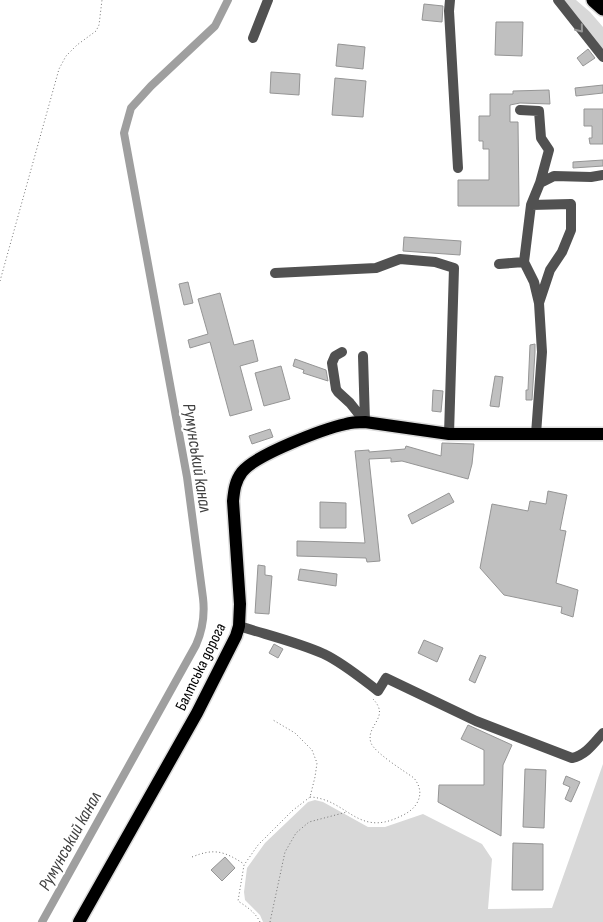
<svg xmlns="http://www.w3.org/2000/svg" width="603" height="922" font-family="'Sofia Sans Condensed',sans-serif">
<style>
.green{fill:#d8d8d8}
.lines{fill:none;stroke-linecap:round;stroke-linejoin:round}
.canal{stroke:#9f9f9f;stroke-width:8}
.building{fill:#c0c0c0;stroke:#959595}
.major-casing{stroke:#dbdbdb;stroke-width:15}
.highway-casing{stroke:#dbdbdb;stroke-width:18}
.path{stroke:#737373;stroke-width:1;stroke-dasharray:1 2.5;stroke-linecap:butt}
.minor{stroke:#515151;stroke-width:10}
.major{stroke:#000;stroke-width:12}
.highway{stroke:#000;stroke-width:15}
.oneway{stroke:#979797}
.labels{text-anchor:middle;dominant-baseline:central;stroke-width:4.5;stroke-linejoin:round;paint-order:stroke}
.street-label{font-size:16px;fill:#000;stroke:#fff}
.water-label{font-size:18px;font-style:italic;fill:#404040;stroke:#fff}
</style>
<rect width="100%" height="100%" fill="#fff"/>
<path class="green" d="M561,0H576L590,12L603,27V52Z
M603,764V922H263L260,915L245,900L244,892L247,868L265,843L308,802L315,800L323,802L368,827H385L423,814L482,844L492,859L488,909L552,908Z"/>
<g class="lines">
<path class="canal" d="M42,922L196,645C203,629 205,615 203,598L187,477L124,133L131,108L151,86L215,26L228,0"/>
</g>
<path class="building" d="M424,4L443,6L442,22L422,20Z
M496,22H523L522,56L495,55Z
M338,44L365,47L363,69L336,66Z
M588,49L595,58L583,66L577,58Z
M271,72L300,74L299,95L270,93Z
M335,78L366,81L363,117L332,115Z
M603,85V93L576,96L575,88Z
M549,90L550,104L520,103L510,105V122H518L519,206H458V180H489V149H483V141H479V116H490V94H513V91Z
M584,109H603V144H590L589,138H592V126H584Z
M603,160V166L573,168V162Z
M404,237L461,241L460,255L403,251Z
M188,282L193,303L184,305L179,284Z
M220,293L234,345L253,340L258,361L240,366L252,410L230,416L210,342L190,348L188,340L208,334L198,299Z
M535,344V352L532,400H526V390H528L530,345Z
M295,359L326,370L328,381L303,373L304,370L293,366Z
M281,366L290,399L264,406L255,373Z
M495,376L503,377L499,407L490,406Z
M433,390L443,391L441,412L432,411Z
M270,429L273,437L252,444L249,436Z
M442,443L474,444L472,464L468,479L402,461L391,462V458L369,459L380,561L367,562L366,558L297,556V541L365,543L355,451L369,450V452L405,449L406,446L441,456Z
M548,491L567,495L560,530L566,531L556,583L578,590L573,617L561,613L562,607L504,595L480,568L492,504L528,511L530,501L546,504Z
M449,493L454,502L412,524L408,515Z
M320,502L346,503V528H320Z
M258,565L265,566V575L272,576L269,614L255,613Z
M300,569L337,574L336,586L298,580Z
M424,640L443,648L437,662L418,653Z
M274,644L283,649L278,658L269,653Z
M480,655L486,657L475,683L469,680Z
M468,725L512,745L503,765L501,836L438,802L439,785H484V750L461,739Z
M525,769L546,770L544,828L523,827Z
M566,776L580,782L571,802L565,799L570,787L563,784Z
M513,843L543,844V890H512Z
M225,857L235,868L222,881L211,870Z"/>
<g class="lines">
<g class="major-casing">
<path id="major" d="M79,922L197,713L236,636L239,626L240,604L233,501C234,491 235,481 242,472C255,455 323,429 346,424C352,422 358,422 365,422L449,434H603"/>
</g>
<g class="highway-casing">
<path id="highway" d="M594,0L603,8"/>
</g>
<path class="path" d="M0,281L59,69L66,56L77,45L96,31L99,25L102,0
M310,797C347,799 357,837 399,817C406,814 413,810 417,803C422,794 420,786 414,778C404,771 375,753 371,743C365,725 391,718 373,699
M192,857C214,848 224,851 244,864
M260,922C255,912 247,907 238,901L244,865L258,845L292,811L310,797L315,777L317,763L312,750L295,733L273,720
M270,922L285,852L296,833L309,822L347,812"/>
<path class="minor" d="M450,0L449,11L458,168
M558,0L603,57
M253,38L268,0
M520,110L539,111L541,138L549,150L540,183
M531,205L571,204V230L562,252L550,270L539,303
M499,264L524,262
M275,273L376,268L400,259L435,262L454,268L449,434
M342,352L335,356L332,363L336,389L338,392L350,403L365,422
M363,356L365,422
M536,434L542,352L539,303L534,282L524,262L531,205L540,183L554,176L591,177L603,175
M239,626C267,635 297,642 324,654C343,663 361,678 378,691L386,678L476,721L572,758C586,755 594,743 603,733"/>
<use href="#major" class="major"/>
<use href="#highway" class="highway"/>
</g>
<defs><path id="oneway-chevron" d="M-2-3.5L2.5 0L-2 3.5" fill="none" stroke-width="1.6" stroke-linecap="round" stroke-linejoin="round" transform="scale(1.25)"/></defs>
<use class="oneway" href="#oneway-chevron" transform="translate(580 29) rotate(51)"/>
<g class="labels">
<g class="street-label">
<text transform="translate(201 667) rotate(-64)">Балтська дорога</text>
</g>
<g class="water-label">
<text transform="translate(197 458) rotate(81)">Румунський канал</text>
<text transform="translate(70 841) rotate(-61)">Румунський канал</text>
</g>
</g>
</svg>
